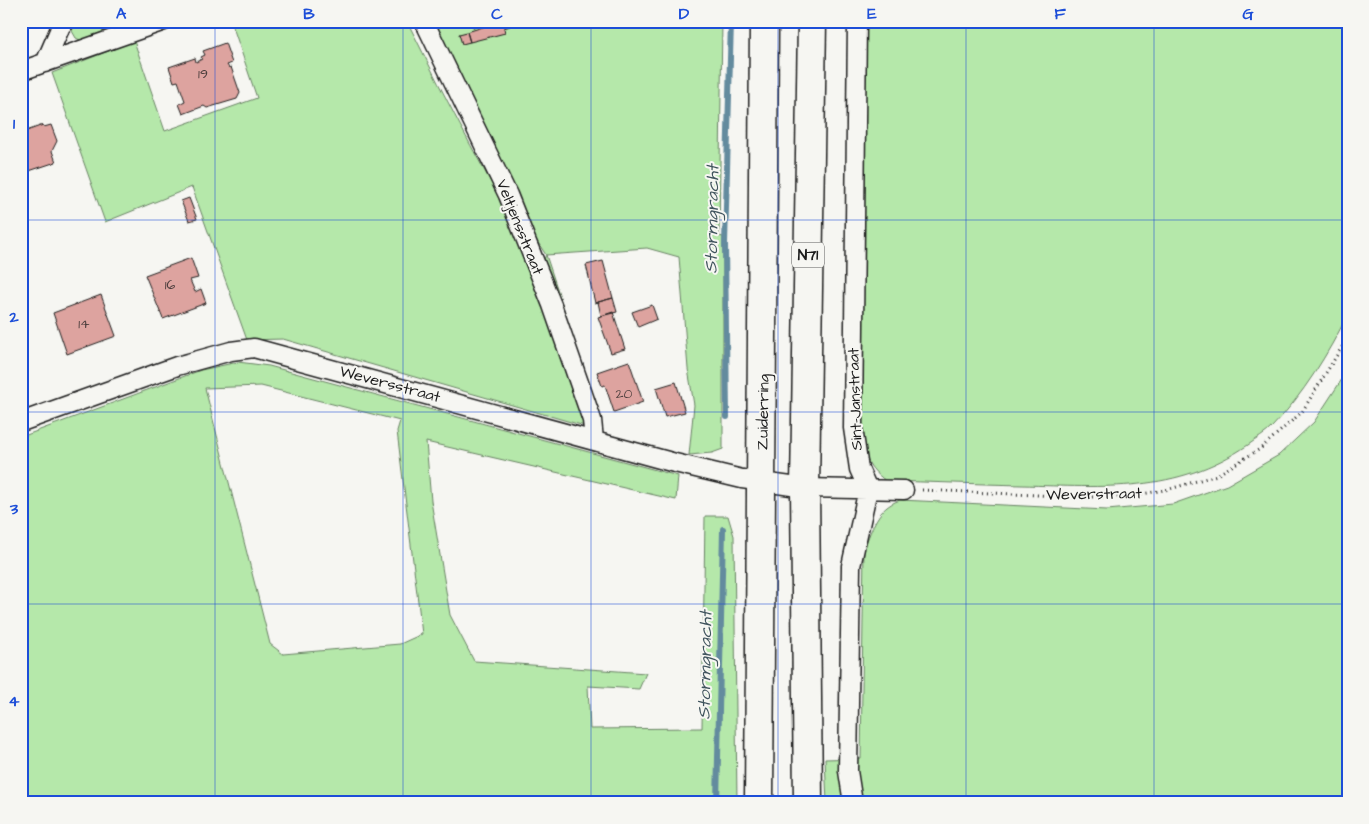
<svg xmlns="http://www.w3.org/2000/svg" width="1369" height="824" font-family="'Architects Daughter',sans-serif">
<style>
.green{fill:#b5e8aa;stroke:#688263;fill-rule:evenodd}
.lines{fill:none;stroke-linecap:round;stroke-linejoin:round}
.stream{stroke:#648b9e;stroke-width:6}
.building{fill:#dda39f;stroke:#1c1c1c}
.street-casing{stroke:#1c1c1c;stroke-width:21}
.highway-casing{stroke:#1c1c1c;stroke-width:31}
.path{stroke:#1c1c1c;stroke-width:3;stroke-dasharray:1 4;stroke-linecap:butt}
.street{stroke:#f6f6f2;stroke-width:18}
.highway{stroke:#f6f6f2;stroke-width:28}
.grid{fill:none;stroke:#1d4ed8;stroke-width:1;stroke-opacity:0.55}
.labels{text-anchor:middle;dominant-baseline:central;stroke-width:4;stroke-linejoin:round;paint-order:stroke}
.number-label{font-size:14px;fill:#4c3e3d}
.shield{fill:#f6f6f2;stroke:#5d5d5c;stroke-width:1}
.shield-label{font-size:15px;font-weight:bold;fill:#1c1c1c}
.street-label{font-size:16px;fill:#1c1c1c;stroke:#f6f6f2}
.water-label{font-size:18px;font-style:italic;fill:#40545d;stroke:#f6f6f2}
.neatline{fill:none;stroke:#1d4ed8;stroke-width:2}
.grid-label{font-size:16px;text-anchor:middle;font-weight:bold;fill:#1d4ed8}
</style>
<rect width="100%" height="100%" fill="#f6f6f2"/>
<filter id="ink" filterUnits="userSpaceOnUse"><feTurbulence type="fractalNoise" baseFrequency=".02" numOctaves="2"/><feDisplacementMap in="SourceGraphic" scale="10" xChannelSelector="R" yChannelSelector="G"/><feConvolveMatrix kernelMatrix="1 2 1 2 8 2 1 2 1" color-interpolation-filters="sRGB"/></filter>
<g filter="url(#ink)">
<path class="green" d="M75,21H141L82,41L76,38L72,31Z
M231,21H407C449,105 490,187 541,265L546,255L535,238L496,152L431,21H722L719,236L723,237V449L712,453L689,455L694,405L688,369L679,257L647,248L546,255L588,382L602,431L283,339L247,340L192,187L105,222L52,73L134,41L165,131L257,98Z
M866,21H1348V314C1328,354 1303,395 1272,427C1266,434 1256,439 1248,445C1176,494 1104,487 1022,485C976,484 931,482 886,481C867,467 865,457 861,435Z
M238,362L269,366L678,476L676,500L426,442L431,501L450,615L474,661L646,673L639,689L588,686L590,729L702,728L705,516H728L734,536L737,803H21V437L201,370ZM261,386L400,421L397,431L422,634L400,644L283,654L270,644L205,388Z
M1348,370V803H827L825,759L861,758L864,548C873,527 877,508 900,500L1107,510L1173,504L1227,485L1279,455L1314,422Z"/>
<g class="lines">
<path class="stream" d="M727,417L725,244L731,21
M717,803L723,529"/>
</g>
<path class="building" d="M471,21H485L486,24L473,27Z
M502,21H509L510,26L504,28L505,33L470,42L467,32Z
M467,32L470,42L462,44L459,34Z
M225,43L232,63L227,65L229,68L231,67L240,93L237,99L207,108L204,106L183,114L179,104L185,101L178,81L174,82L169,67L195,58L196,62L202,59L201,57L205,55L203,51Z
M43,125L44,127L51,125L57,141L52,151L56,162L29,171L26,164L21,165V133Z
M189,198L197,219L189,221L181,201Z
M191,258L198,278L190,280L195,292L201,289L206,303L163,319L145,275Z
M603,261L613,298L595,303L586,265Z
M101,295L116,336L67,354L53,313Z
M613,298L617,312L601,316L598,302Z
M652,305L657,319L638,327L632,312Z
M613,312L625,349L611,353L598,317Z
M21,350L27,369L21,371Z
M629,361L643,402L614,412L605,385L602,386L597,372Z
M676,382L685,412L665,417L656,388Z"/>
<g class="lines">
<g class="street-casing">
<path id="street" d="M424,21L508,195L552,305L592,420L594,440
M45,63L61,26L66,21
M21,71L164,21
M21,422L177,366L231,351L254,348L675,463L742,479L805,488L904,490
M853,803L848,771L851,566L868,489L859,469L853,428L857,21"/>
</g>
<g class="highway-casing">
<path id="highway" d="M759,803L764,21
M808,803L805,488L812,21"/>
</g>
<path class="path" d="M922,490L1082,497H1126L1170,489L1217,475L1260,449L1302,412L1348,337"/>
<use href="#street" class="street"/>
<use href="#highway" class="highway"/>
</g>
</g>
<path class="grid" d="M215,21V803M403,21V803M591,21V803M778,21V803M966,21V803M1154,21V803M21,220H1348M21,412H1348M21,604H1348"/>
<g class="labels">
<g class="number-label">
<text x="203" y="74">19</text>
<text x="170" y="285">16</text>
<text x="84" y="324">14</text>
<text x="624" y="394">20</text>
</g>
<rect class="shield" x="792" y="242.5" width="32" height="25" rx="4"/>
<g class="shield-label">
<text x="808" y="255">N71</text>
</g>
<g class="street-label">
<text transform="translate(520 227) rotate(68)">Veltjensstraat</text>
<text transform="translate(390 384) rotate(15)">Weversstraat</text>
<text transform="translate(855 399) rotate(-92)">Sint-Janstraat</text>
<text transform="translate(763 412) rotate(-89)">Zuiderring</text>
<text transform="translate(1094 494) rotate(-1)">Weverstraat</text>
</g>
<g class="water-label">
<text transform="translate(712 219) rotate(-89)">Stormgracht</text>
<text transform="translate(705 665) rotate(-89)">Stormgracht</text>
</g>
</g>
<rect width="1369" height="824" fill="none" stroke="#f6f6f2" stroke-width="55"/>
<rect x="28" y="28" width="1314" height="768" class="neatline"/>
<g class="grid-label">
<text x="121" y="19">A</text>
<text x="309" y="19">B</text>
<text x="497" y="19">C</text>
<text x="684" y="19">D</text>
<text x="872" y="19">E</text>
<text x="1060" y="19">F</text>
<text x="1248" y="19">G</text>
<text x="14" y="129">1</text>
<text x="14" y="322">2</text>
<text x="14" y="514">3</text>
<text x="14" y="706">4</text>
</g>
</svg>
